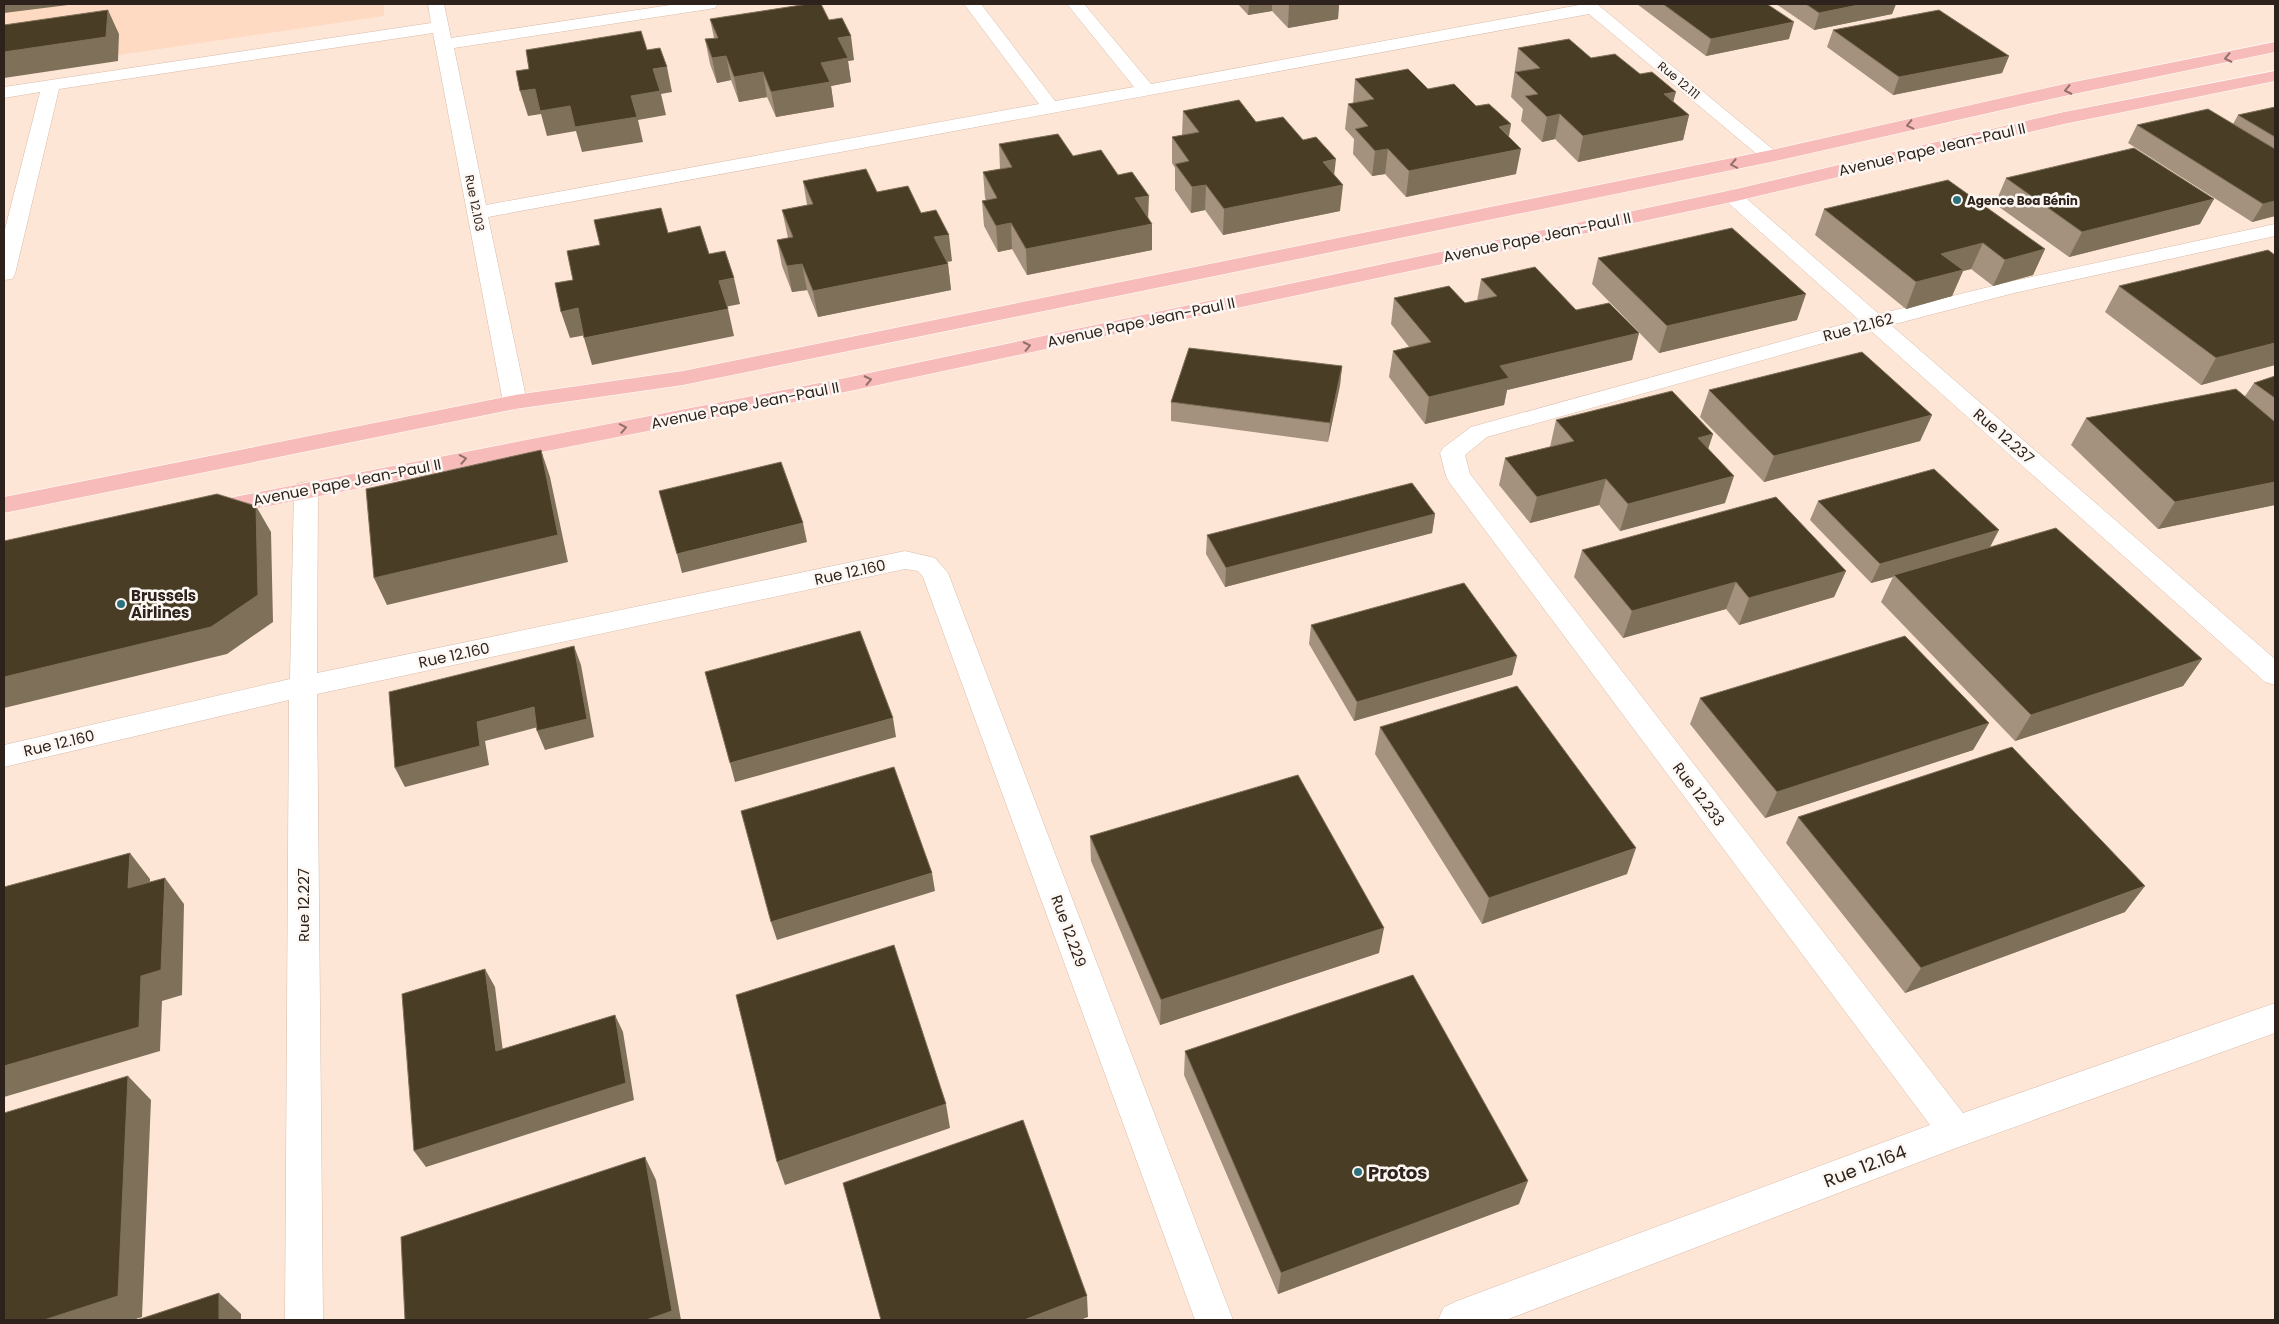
<svg xmlns="http://www.w3.org/2000/svg" width="2279" height="1324" font-family="Poppins,sans-serif">
<style>
.built{fill:#ffdac3}
.lines{fill:none;stroke-linecap:round;stroke-linejoin:round}
.minor-casing{stroke:#d8bba9;stroke-width:1}
.major-casing{stroke:#fff;stroke-width:1}
.minor{fill:#fff;fill-rule:evenodd}
.major{fill:#f7bbb9;fill-rule:evenodd}
.wall{fill:#a4927e}
.shaded-wall{fill:#7f705a}
.building{fill:#493e25;stroke:#7f705a}
.oneway{stroke:#926f6a}
.poi-dot{fill:#2b727e;stroke:#fdf7f3;stroke-width:2}
.labels{text-anchor:middle;dominant-baseline:central;stroke-width:5;stroke-linejoin:round;paint-order:stroke}
.far-street-label{font-size:12px;fill:#2e231c;stroke:#fdf7f3}
.far-poi-label{font-size:12px;font-weight:bold;fill:#2e231c;stroke:#fdf7f3;text-anchor:start}
.street-label{font-size:15px;fill:#2e231c;stroke:#fdf7f3}
.poi-label{font-size:15px;font-weight:bold;fill:#2e231c;stroke:#fdf7f3;text-anchor:start}
.near-street-label{font-size:18px;fill:#2e231c;stroke:#fdf7f3}
.near-poi-label{font-size:18px;font-weight:bold;fill:#2e231c;stroke:#fdf7f3;text-anchor:start}
</style>
<rect width="100%" height="100%" fill="#fee6d7"/>
<path class="built" d="M4,4H384V16L4,72Z"/>
<g class="lines">
<g class="minor-casing">
<path id="minor" d="M428,4H444L451,38L677,4H718L715,8L709,9L454,48L486,205L1039,104L964,4H981L1055,101L1134,87L1067,4H1084L1151,84L1579,5V4H1597L1781,156L1778,160L1771,162L1764,160L1589,14L488,217L527,402L523,407L515,409L507,407L503,402L433,33L59,89L15,274L12,279L4,280V233L40,92L4,98V87L431,23Z
M1732,190L1739,192L1879,314L2013,281L2275,224V236L2014,293L1891,325L2275,659V685L2265,682L1870,330L1487,437L1465,455L1470,474L1963,1113L2275,1003V1033L1956,1148L1506,1320H1438L1444,1307L1457,1301L1930,1125L1449,482L1446,476L1440,453L1443,448L1471,427L1859,320L1725,200L1722,196L1725,192Z
M306,482L315,484L318,490L317,673L905,551L935,558L948,573L1233,1320H1195L923,577L918,571L905,569L317,694L323,1320H285L289,700L4,767V745L290,679L294,490L297,484Z"/>
</g>
<g class="major-casing">
<path id="major" d="M2275,42V52L2069,95L1771,162L683,385L515,409L4,513V497L515,395L683,371L1771,150L2069,83Z
M2275,71V81L2064,124L1732,202L850,391L208,518L199,516L195,510L199,504L208,502L850,377L1732,190L2064,112Z"/>
</g>
<use href="#minor" class="minor"/>
<use href="#major" class="major"/>
</g>
<path class="wall" d="M1238,4H1339L1338,19L1288,28L1272,11L1248,15Z
M1637,4H1767L1789,39L1706,56Z
M1776,4H1896L1892,14L1814,30Z
M710,19L829,20L854,60L848,61L851,82L831,86L834,107L776,117L767,97L739,102L731,80L717,83L710,64L705,39L714,38Z
M1833,30L2009,56L2002,73L1893,95L1827,47Z
M1518,48L1591,58L1673,102L1689,115L1683,140L1578,162L1555,139L1542,142L1521,121L1523,109L1511,97Z
M1355,79L1428,89L1511,124L1509,137L1516,174L1406,197L1385,174L1372,176L1353,154L1354,139L1345,129L1348,104L1353,103Z
M2275,107V216L2252,222L2128,143L2137,125L2233,124L2238,115Z
M1183,111L1256,122L1303,140L1334,175L1340,211L1223,235L1205,210L1191,213L1175,190V168L1172,163V137L1182,135Z
M999,144L1073,156L1148,218L1152,250L1027,275L1012,249L998,252L984,226L982,201L986,200L985,198L983,172L1000,169Z
M2006,178L2200,224L2069,257L1995,204Z
M803,181L877,192L921,213L952,261L947,262L948,264L951,290L818,317L807,290L792,292L782,266L777,240L788,238L782,210L807,205Z
M1824,209L2045,249L2033,275L1993,286L1971,269L1963,271L1952,296L1906,309L1815,235Z
M1598,258L1797,320L1659,353L1592,284Z
M1481,279L1576,310L1639,333L1632,360L1507,390L1504,405L1425,424L1389,377L1393,351L1409,347L1391,324L1394,298L1465,303L1477,301Z
M2119,286L2275,365L2201,385L2105,312Z
M1342,366L1340,385L1328,442L1171,421V402Z
M2275,376V505L2158,529L2071,445L2086,418L2245,396L2254,383Z
M1709,390L1932,415L1920,441L1764,482L1700,417Z
M1556,420L1713,434L1708,449L1725,503L1620,531L1599,505L1530,523L1499,485L1505,458L1550,447Z
M1818,501L1990,548L2202,659L2183,686L2015,741L1881,602L1893,577L1871,583L1810,520Z
M1435,514L1432,533L1225,587L1206,554L1207,535Z
M1582,550L1846,571L1834,597L1739,625L1726,609L1623,638L1574,577Z
M1311,625L1517,656L1512,675L1354,721L1309,644Z
M1700,698L1989,723L1973,750L1765,818L1690,724Z
M1380,727L1627,874L1482,924L1375,754Z
M1798,817L2125,912L1905,993L1786,843Z
M1090,836L1379,953L1160,1025L1091,861Z
M1185,1051L1519,1204L1278,1294L1184,1075Z"/>
<path class="shaded-wall" d="M4,4H76L4,13Z
M1249,4H1272V11L1248,15Z
M1289,4H1339L1338,19L1288,28Z
M1863,4H1896L1892,14L1814,30L1819,13Z
M108,10L119,34L118,61L4,78V52Z
M1794,22L1789,39L1706,56L1711,39Z
M851,36L854,60L848,61L851,82L831,86L834,107L776,117L771,92L821,63L838,38Z
M726,56L731,80L717,83L712,58Z
M2009,56L2002,73L1893,95L1899,77Z
M667,67L672,92L661,94L666,115L638,120L643,142L582,152L576,131L547,136L541,114L528,116L520,91Z
M763,72L767,97L739,102L734,77Z
M1676,92L1669,117L1664,94Z
M1560,114L1555,139L1542,142L1547,117Z
M1689,115L1683,140L1578,162L1583,136Z
M1511,124L1506,150L1499,127Z
M1388,149L1385,174L1372,176L1375,151Z
M1521,149L1516,174L1406,197L1409,171Z
M1336,159L1333,185L1323,162Z
M1206,185L1205,210L1191,213L1192,187Z
M1343,185L1340,211L1223,235L1224,209Z
M1149,196L1148,221L1135,198Z
M2214,199L2200,224L2069,257L2082,232Z
M2275,201V216L2252,222L2263,204Z
M1011,223L1012,249L998,252L996,226Z
M1152,224V250L1027,275L1026,249Z
M949,235L952,261L937,263L934,237Z
M1983,243L1971,269L1963,271L1952,296L1906,309L1916,282L1941,254Z
M2045,249L2033,275L1993,286L2005,260Z
M802,264L807,290L792,292L787,266Z
M948,264L951,290L818,317L813,291Z
M734,278L740,304L725,307L719,281Z
M1806,294L1797,320L1659,353L1667,326Z
M578,308L586,335L570,338L561,312Z
M728,309L734,336L592,365L584,338Z
M1639,333L1632,360L1507,390L1504,405L1425,424L1429,397L1500,366Z
M2275,343V365L2201,385L2216,358Z
M1342,366L1340,385L1328,442L1330,423Z
M1932,415L1920,441L1764,482L1774,456Z
M1713,434L1704,461L1698,438Z
M541,450L550,477L568,562L387,605L374,578Z
M1734,476L1725,503L1620,531L1628,504Z
M1606,479L1599,505L1530,523L1537,497Z
M2275,482V505L2158,529L2175,502Z
M256,506L271,532L273,622L227,654L4,708V677Z
M1435,514L1432,533L1225,587L1226,568Z
M803,523L807,542L682,573L677,554Z
M1999,530L1989,549L1894,575L1893,577L1871,583L1880,564Z
M1846,571L1834,597L1739,625L1749,598Z
M1736,582L1726,609L1623,638L1632,611Z
M574,646L581,665L594,737L545,750L537,731Z
M1517,656L1512,675L1354,721L1357,702Z
M2202,659L2183,686L2015,741L2031,715Z
M534,707L542,726L485,741L489,765L405,787L395,768L477,722Z
M893,718L896,737L735,782L730,763Z
M1989,723L1973,750L1765,818L1777,792Z
M1636,848L1627,874L1482,924L1489,898Z
M130,853L150,879L148,914L128,888Z
M932,873L935,891L777,940L771,922Z
M165,878L184,904L182,995L162,1001L160,1051L4,1097V1066L141,976Z
M2145,886L2125,912L1905,993L1921,968Z
M1384,928L1379,953L1160,1025L1161,1000Z
M485,969L495,987L505,1068L496,1051Z
M615,1015L623,1032L634,1100L426,1167L414,1151Z
M128,1076L151,1100L142,1317L133,1320H44Z
M946,1104L950,1128L785,1185L777,1162Z
M645,1157L656,1180L681,1320H646Z
M1528,1181L1519,1204L1278,1294L1281,1273Z
M219,1293L241,1314V1320H219Z
M1087,1296L1088,1317L1080,1320H1024Z"/>
<path class="building" d="M808,4H821L829,20L842,18L851,36L838,38L848,58L821,63L830,82L771,92L763,72L734,77L726,56L712,58L705,39L718,38L710,19Z
M1663,4H1767L1794,22L1711,39Z
M1806,4H1863L1819,13Z
M108,10L106,37L4,52V25Z
M1939,10L2009,56L1899,77L1833,30Z
M641,31L647,50L660,48L667,67L653,69L660,91L631,96L637,117L575,127L570,106L540,111L535,89L520,91L516,71L529,69L526,50Z
M1569,39L1591,58L1615,54L1640,74L1652,72L1676,92L1664,94L1689,115L1583,136L1560,114L1547,117L1525,96L1538,94L1515,72L1540,68L1518,48Z
M1408,69L1428,89L1454,84L1476,106L1489,104L1511,124L1499,127L1521,149L1409,171L1388,149L1375,151L1355,129L1368,126L1348,104L1374,99L1355,79Z
M1239,100L1256,122L1283,117L1303,140L1316,137L1336,159L1323,162L1343,185L1224,209L1206,185L1192,187L1175,164L1189,161L1172,137L1199,132L1183,111Z
M2275,107V137L2238,115Z
M2208,109L2275,149V201L2263,204L2137,125Z
M1058,134L1073,156L1101,150L1118,175L1132,172L1149,196L1135,198L1152,224L1026,249L1011,223L996,226L982,201L997,198L983,172L1012,167L999,144Z
M2134,148L2214,199L2082,232L2006,178Z
M866,169L877,192L908,186L921,213L936,210L949,235L934,237L948,264L813,291L802,264L787,266L777,240L793,237L782,210L813,204L803,181Z
M1948,180L2045,249L2005,260L1983,243L1941,254L1963,270L1916,282L1824,209Z
M661,208L668,233L700,226L709,254L725,251L734,278L719,281L728,309L584,338L578,308L561,312L555,283L573,280L567,251L600,245L594,220Z
M1732,228L1806,294L1667,326L1598,258Z
M2268,250L2275,255V343L2216,358L2119,286Z
M1535,267L1576,310L1609,303L1639,333L1500,366L1509,378L1429,397L1393,351L1431,342L1394,298L1449,286L1465,303L1497,296L1481,279Z
M1189,348L1342,366L1330,423L1171,402Z
M1862,352L1932,415L1774,456L1709,390Z
M2275,376V398L2254,383Z
M2236,389L2275,422V482L2175,502L2086,418Z
M1672,391L1713,434L1698,438L1734,476L1628,504L1606,479L1537,497L1505,458L1574,441L1556,420Z
M541,450L558,535L374,578L366,489Z
M781,462L803,523L677,554L659,491Z
M1934,469L1999,530L1880,564L1818,501Z
M1412,483L1435,514L1226,568L1207,535Z
M217,494L256,506L258,595L211,627L4,677V541Z
M1776,497L1846,571L1749,598L1736,582L1632,611L1582,550Z
M2056,528L2202,659L2031,715L1894,575Z
M1464,583L1517,656L1357,702L1311,625Z
M860,631L893,718L730,763L705,672Z
M1905,636L1989,723L1777,792L1700,698Z
M574,646L587,719L537,731L534,707L477,722L480,746L395,768L389,692Z
M1517,686L1636,848L1489,898L1380,727Z
M2012,747L2145,886L1921,968L1798,817Z
M894,767L932,873L771,922L741,811Z
M1298,775L1384,928L1161,1000L1090,836Z
M130,853L128,888L165,878L161,970L141,976L139,1027L4,1066V887Z
M894,945L946,1104L777,1162L736,995Z
M485,969L496,1051L615,1015L626,1083L414,1151L402,994Z
M1413,975L1528,1181L1281,1273L1185,1051Z
M128,1076L118,1296L44,1320H4V1113Z
M1023,1120L1087,1296L1024,1320H881L843,1183Z
M645,1157L672,1311L646,1320H405L401,1237Z
M219,1293V1320H137Z"/>
<defs><path id="oneway-chevron" d="M-2-3.5L2.5 0L-2 3.5" fill="none" stroke-width="1.6" stroke-linecap="round" stroke-linejoin="round" transform="scale(1.25)"/></defs>
<g class="oneway">
<use href="#oneway-chevron" transform="translate(2228 58) rotate(168)"/>
<use href="#oneway-chevron" transform="translate(2068 90) rotate(168)"/>
<use href="#oneway-chevron" transform="translate(1910 125) rotate(167)"/>
<use href="#oneway-chevron" transform="translate(1734 164) rotate(169)"/>
<use href="#oneway-chevron" transform="translate(1027 346) rotate(-12)"/>
<use href="#oneway-chevron" transform="translate(868 380) rotate(-12)"/>
<use href="#oneway-chevron" transform="translate(623 428) rotate(-11)"/>
<use href="#oneway-chevron" transform="translate(463 459) rotate(-11)"/>
</g>
<g class="poi-dot">
<circle cx="1957" cy="200" r="5"/>
<circle cx="121" cy="604" r="5"/>
<circle cx="1358" cy="1172" r="5"/>
</g>
<g class="labels">
<g class="far-street-label">
<text transform="translate(1679 80) rotate(40)">Rue 12.111</text>
<text transform="translate(475 203) rotate(79)">Rue 12.103</text>
</g>
<g class="far-poi-label">
<text x="1967" y="200">Agence Boa Bénin</text>
</g>
<g class="street-label">
<text transform="translate(1932 149) rotate(-13)">Avenue Pape Jean-Paul II</text>
<text transform="translate(1537 237) rotate(-12)">Avenue Pape Jean-Paul II</text>
<text transform="translate(1141 322) rotate(-12)">Avenue Pape Jean-Paul II</text>
<text transform="translate(1858 327) rotate(-15)">Rue 12.162</text>
<text transform="translate(745 405) rotate(-11)">Avenue Pape Jean-Paul II</text>
<text transform="translate(2004 436) rotate(41)">Rue 12.237</text>
<text transform="translate(347 482) rotate(-11)">Avenue Pape Jean-Paul II</text>
<text transform="translate(850 572) rotate(-12)">Rue 12.160</text>
<text transform="translate(454 655) rotate(-12)">Rue 12.160</text>
<text transform="translate(59 743) rotate(-13)">Rue 12.160</text>
<text transform="translate(1699 794) rotate(53)">Rue 12.233</text>
<text transform="translate(303 905) rotate(-90)">Rue 12.227</text>
<text transform="translate(1069 931) rotate(70)">Rue 12.229</text>
</g>
<g class="poi-label">
<text x="131" y="595">Brussels<tspan x="131" dy="17">Airlines</tspan></text>
</g>
<g class="near-street-label">
<text transform="translate(1865 1166) rotate(-21)">Rue 12.164</text>
</g>
<g class="near-poi-label">
<text x="1368" y="1172">Protos</text>
</g>
</g>
<rect width="2279" height="1324" fill="none" stroke="#2e231c" stroke-width="10"/>
</svg>
